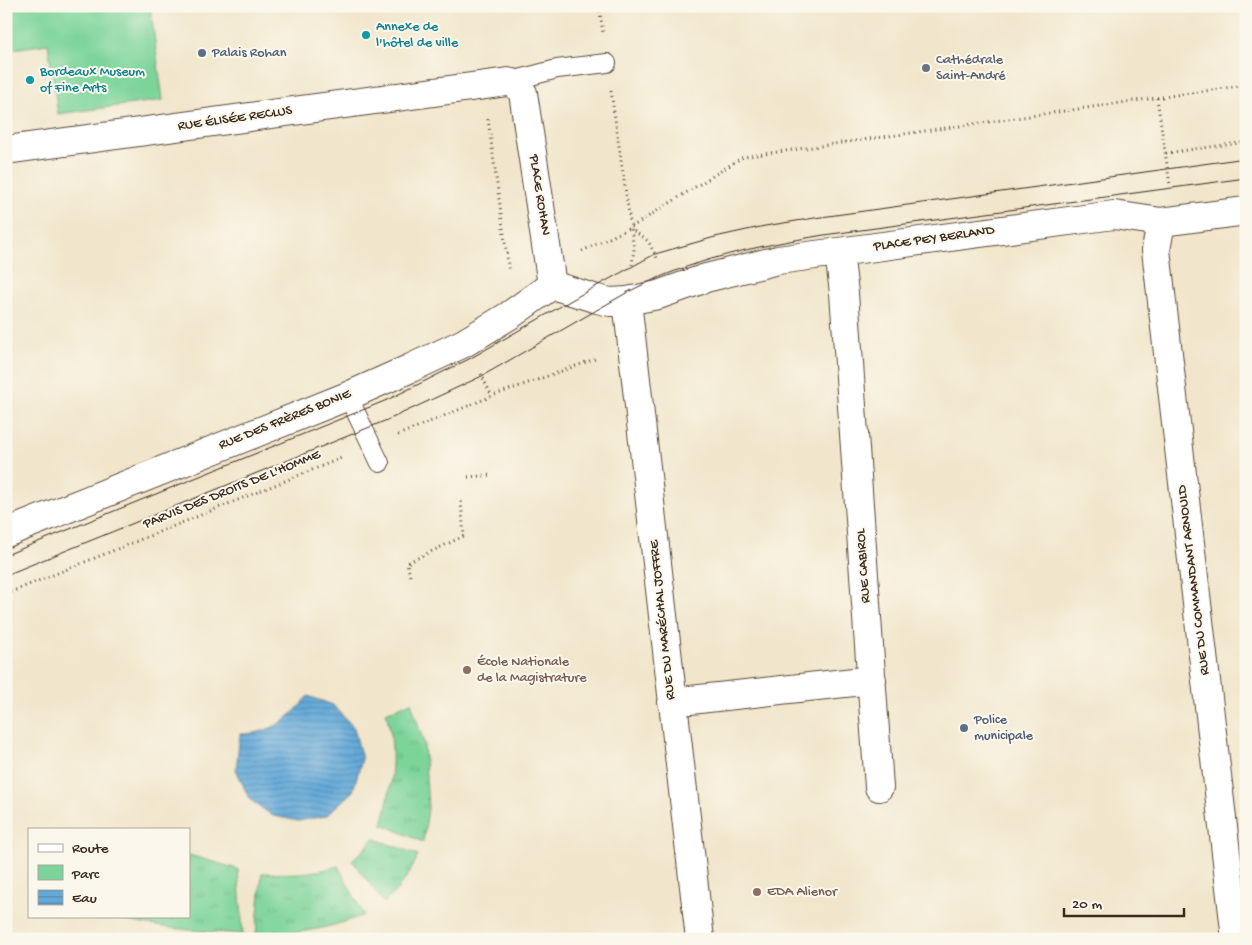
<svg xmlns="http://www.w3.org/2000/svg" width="1252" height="945" font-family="'Gochi Hand',sans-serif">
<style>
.grass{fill:url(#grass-tufts);stroke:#5b7f5c}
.park{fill:#7bd499;stroke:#5b7f5c}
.water{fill:url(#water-rules);stroke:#4f6a7c}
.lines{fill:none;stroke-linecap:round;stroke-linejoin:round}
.service-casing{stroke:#564638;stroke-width:20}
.minor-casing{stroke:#564638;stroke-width:30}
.path{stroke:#564638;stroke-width:3;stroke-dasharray:1 4;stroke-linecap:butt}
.service{stroke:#fff;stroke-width:18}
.minor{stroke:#fff;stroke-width:28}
.tram{stroke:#3b2a1e;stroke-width:1}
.culture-dot{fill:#0f9aa8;stroke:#fbf7ec;stroke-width:2}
.service-dot{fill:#5c6f8a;stroke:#fbf7ec;stroke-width:2}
.worship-dot{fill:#6b7280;stroke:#fbf7ec;stroke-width:2}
.education-dot{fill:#8d6e63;stroke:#fbf7ec;stroke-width:2}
.labels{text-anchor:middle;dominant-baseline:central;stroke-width:4;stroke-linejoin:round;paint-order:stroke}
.culture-label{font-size:14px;fill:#0d838f;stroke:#fbf7ec;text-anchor:start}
.service-label{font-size:14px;fill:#4e5e75;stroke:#fbf7ec;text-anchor:start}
.worship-label{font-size:14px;fill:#5b616d;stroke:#fbf7ec;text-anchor:start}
.street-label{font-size:14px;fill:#3b2a1e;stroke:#fbf7ec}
.education-label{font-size:14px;fill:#785e54;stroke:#fbf7ec;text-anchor:start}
</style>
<defs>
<pattern id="grass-tufts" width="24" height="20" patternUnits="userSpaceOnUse" patternTransform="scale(1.25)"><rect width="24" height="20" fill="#7bd499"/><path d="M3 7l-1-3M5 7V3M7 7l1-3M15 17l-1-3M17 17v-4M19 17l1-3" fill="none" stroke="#6bb683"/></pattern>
<pattern id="water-rules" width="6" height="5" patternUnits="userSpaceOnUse" patternTransform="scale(1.25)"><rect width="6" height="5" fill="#63a9d9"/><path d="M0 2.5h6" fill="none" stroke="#538aaf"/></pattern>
</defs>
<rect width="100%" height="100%" fill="#fbf7ec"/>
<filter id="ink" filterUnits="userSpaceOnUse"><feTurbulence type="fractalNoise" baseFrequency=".02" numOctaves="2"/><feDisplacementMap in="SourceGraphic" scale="10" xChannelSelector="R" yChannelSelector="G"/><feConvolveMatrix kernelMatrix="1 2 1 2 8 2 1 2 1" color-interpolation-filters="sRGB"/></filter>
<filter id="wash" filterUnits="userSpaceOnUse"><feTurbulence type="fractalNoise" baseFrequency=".0096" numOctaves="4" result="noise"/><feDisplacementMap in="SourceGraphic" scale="20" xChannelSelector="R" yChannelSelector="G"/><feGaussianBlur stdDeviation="1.12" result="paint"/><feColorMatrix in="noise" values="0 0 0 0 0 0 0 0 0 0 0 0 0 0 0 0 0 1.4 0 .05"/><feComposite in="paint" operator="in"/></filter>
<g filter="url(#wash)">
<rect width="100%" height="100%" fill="#f1e6cb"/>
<path class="grass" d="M411,702L424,743L428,809L423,842L382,824C392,788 397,750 386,713Z
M373,838L418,855C410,876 400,887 384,903L352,860L367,847Z
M189,855L238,869L243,934C197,931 151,928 106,916H189Z
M338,866L364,915C328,929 294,935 256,934L262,873C288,874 313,874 338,866Z"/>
<path class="park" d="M6,6H150L163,100L58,114L48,44L6,50Z"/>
<path class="water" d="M308,696L333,705L354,728L362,759L353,791L326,816L298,821L273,816L249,799L236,769L240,734C271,734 290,719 308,696Z"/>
</g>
<g filter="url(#ink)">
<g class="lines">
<g class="service-casing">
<path id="service" d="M508,82L557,69L607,63
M348,396L380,463"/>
</g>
<g class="minor-casing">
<path id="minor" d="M6,150L508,82L516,84L523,93L552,285
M1161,222L1156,250L1236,939
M839,252L844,293L879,787
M552,285L597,299L610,302L627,301L658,295L706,278L778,260L1114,215L1161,222L1246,211
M627,301L700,939
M6,533L348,396L411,368L464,343L510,315L552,285
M672,702L872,680"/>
</g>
<path class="path" d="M599,6L603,33
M611,91L634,249L632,265
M1157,98L1170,185
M488,119L509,271
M1166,153L1246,142
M630,228L648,241L657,258
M582,251L630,228L743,157L1246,85
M481,374L492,396
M398,435L492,396L598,358
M468,477L491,475
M410,576L407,563L464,536L461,501
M6,594L344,457"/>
<use href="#service" class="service"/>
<use href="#minor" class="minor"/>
<path class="tram" d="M6,555L387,400L471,358L582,294L655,254L715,237L765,226L821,217L1246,158
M6,575L392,418L482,376L628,292C692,259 753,247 824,235L1246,178"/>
</g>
</g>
<g class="culture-dot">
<circle cx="366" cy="35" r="5"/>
<circle cx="30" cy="80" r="5"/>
</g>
<g class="service-dot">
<circle cx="202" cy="53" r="5"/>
<circle cx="964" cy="728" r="5"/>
</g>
<circle class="worship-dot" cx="926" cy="68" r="5"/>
<g class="education-dot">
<circle cx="467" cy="670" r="5"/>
<circle cx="757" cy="892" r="5"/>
</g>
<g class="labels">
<g class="culture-label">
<text x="376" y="27">Annexe de<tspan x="376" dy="16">l'hôtel de ville</tspan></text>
<text x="40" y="72">Bordeaux Museum<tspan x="40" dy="16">of Fine Arts</tspan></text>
</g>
<g class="service-label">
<text x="212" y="53">Palais Rohan</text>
<text x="974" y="720">Police<tspan x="974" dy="16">municipale</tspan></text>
</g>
<g class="worship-label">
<text x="936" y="60">Cathédrale<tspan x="936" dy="16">Saint-André</tspan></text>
</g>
<g class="street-label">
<text transform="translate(235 119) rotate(-8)">RUE ÉLISÉE RECLUS</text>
<text transform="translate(539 195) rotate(81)">PLACE ROHAN</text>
<text transform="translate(934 239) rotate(-8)">PLACE PEY BERLAND</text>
<text transform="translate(285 420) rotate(-22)">RUE DES FRÈRES BONIE</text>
<text transform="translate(232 490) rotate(-22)">PARVIS DES DROITS DE L'HOMME</text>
<text transform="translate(864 566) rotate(-94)">RUE CABIROL</text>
<text transform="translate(1194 580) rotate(-97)">RUE DU COMMANDANT ARNOULD</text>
<text transform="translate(663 620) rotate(-96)">RUE DU MARÉCHAL JOFFRE</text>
</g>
<g class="education-label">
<text x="477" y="662">École Nationale<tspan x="477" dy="16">de la Magistrature</tspan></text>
<text x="767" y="892">EDA Alienor</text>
</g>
</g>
<rect width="1252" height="945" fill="none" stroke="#fbf7ec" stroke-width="25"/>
<rect x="28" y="828" width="162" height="90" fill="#fbf7ec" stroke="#aea59a"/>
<rect x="38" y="844" width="25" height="8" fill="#ffffff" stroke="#aea59a"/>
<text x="72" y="852" font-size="15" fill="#3b2a1e">Route</text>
<rect x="38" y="865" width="25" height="15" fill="#7bd499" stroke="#aea59a"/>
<text x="72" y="878" font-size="15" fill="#3b2a1e">Parc</text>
<rect x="38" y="890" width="25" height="15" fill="url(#water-rules)" stroke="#aea59a"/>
<text x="72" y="902" font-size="15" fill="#3b2a1e">Eau</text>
<path d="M1064 908v8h120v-8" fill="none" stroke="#3b2a1e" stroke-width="2.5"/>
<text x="1072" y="908" font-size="15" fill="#3b2a1e" stroke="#fbf7ec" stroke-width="4" paint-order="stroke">20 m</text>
</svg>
